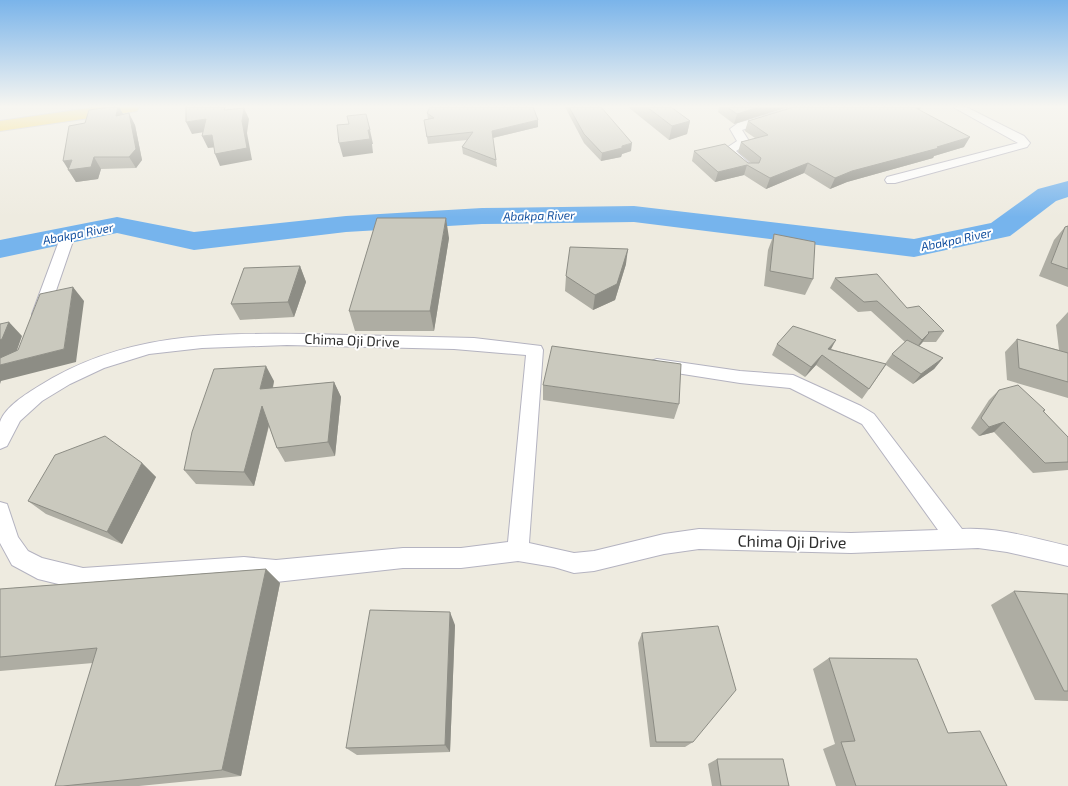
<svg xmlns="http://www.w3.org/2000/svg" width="1068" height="786" font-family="'Exo 2',sans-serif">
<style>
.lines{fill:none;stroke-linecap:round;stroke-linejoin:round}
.river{fill:#76b4ed;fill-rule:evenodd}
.minor-casing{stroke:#b4b3c0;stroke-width:2}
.trunk-casing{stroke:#cdcdcd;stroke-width:2}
.minor{fill:#fff;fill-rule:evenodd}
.trunk{fill:#f6d860;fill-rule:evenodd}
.wall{fill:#aeada3}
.shaded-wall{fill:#8d8d85}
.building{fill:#cac9be;stroke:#8d8d85}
.labels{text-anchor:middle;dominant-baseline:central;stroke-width:4;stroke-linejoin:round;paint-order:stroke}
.far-water-label{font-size:12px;font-style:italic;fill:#104e9e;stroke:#fff}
.street-label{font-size:14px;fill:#2d2d2d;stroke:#fff}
.near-street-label{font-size:16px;fill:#2d2d2d;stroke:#fff}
</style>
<rect width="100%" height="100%" fill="#eeebe0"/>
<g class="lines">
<path class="river" d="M1068,181V197L1056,201L1010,236L914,257L634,222L482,224L346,232L194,250L117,233L0,258V240L117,217L194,232L346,216L482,208L634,206L914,239L991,223L1038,189Z"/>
<g class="minor-casing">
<path id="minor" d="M794,107H810L809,109L742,130L749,141L746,145L736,151L750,164L748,167H740L722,151L737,141L730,129L738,123Z
M953,107H966L1024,136L1030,143L1027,147L895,183H887L885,180L887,177L1018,143Z
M66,237L73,241L48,314L46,318L40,319L34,318L32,314L59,241Z
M308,334L474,338L541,346L543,350L529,543L574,553L594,551L664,534L699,529L851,533L938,530L862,424L790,388L740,383L651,369L649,365L651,361L657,359L740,371L793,375L861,406L874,414L962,529C998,527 1033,538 1068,546V566L1007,552L978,548L851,553L699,549L664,554L594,571L574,573L554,567L518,561L461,568H403L276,582L244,579L83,590L38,579L12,565L0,543V502L7,504L18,537L28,551L42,558L83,568L244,557L276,560L403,548H461L508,542L526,355L454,349L287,345L202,348L149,354L104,368L70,384L42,401L20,421L7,446L0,449C0,441 0,429 0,422C5,407 26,394 39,386C124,333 211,333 308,334Z"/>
</g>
<g class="trunk-casing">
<path id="trunk" d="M97,107H139L137,111L131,112L0,131V121Z"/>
</g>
<use href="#minor" class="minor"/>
<use href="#trunk" class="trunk"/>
</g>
<path class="wall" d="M110,107H119L123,114L135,125L142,160L136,168L101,169L98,179L76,182L68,170L85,123Z
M565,107H601L631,151L622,154L621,157L601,161L584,143Z
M628,107H671L690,121L687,134L669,140Z
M719,107H788L734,124L718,112Z
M794,107H921L920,110L964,147L934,156L933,158L847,182L830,189L804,173L766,189L744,175L715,182L692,161L694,151L748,163H751L738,152L741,142L755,138L745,131L748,121Z
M427,113L538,120V127L493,138L497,167L463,154L462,147L467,140L428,144L424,120L428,119Z
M1068,226V287L1039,276L1054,240L1065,227Z
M774,234L813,279L805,295L764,286L768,250Z
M449,238L434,331H355L349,311Z
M626,264L615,300L593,310L565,291L566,276Z
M300,266L306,282L294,317L240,320L231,304Z
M835,278L907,308L944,331L936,342H923L919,346L943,358L934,369L913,384L886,365L862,399L816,365L805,377L772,355L777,344L831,349L885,364L892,354L905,342L871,311L858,312L830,288Z
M1068,312V398L1007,380L1005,352L1017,339L1059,350L1056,325Z
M274,381L273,388L334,382L341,397L335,456L285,462L277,448L269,426L254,486L196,484L184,470Z
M543,385L679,404L674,419L543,400Z
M999,390L1045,410L1044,412L1068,437V470L1033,473L994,432L979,436L971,428L989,400Z
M142,463L156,477L122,544L46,514L28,501Z
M266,569L280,583L241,776L139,786H55L93,663L0,671V589Z
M1014,591L1068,594V701L1035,700L991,605Z
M455,625L450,752L357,755L346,748Z
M642,633L693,742L685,747H650L638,643Z
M829,658L948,733L1007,786H836L823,749L835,744L813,669Z
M717,759L789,786H712L708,764Z"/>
<path class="shaded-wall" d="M118,107H119L125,117L116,116Z
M759,107H788L734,124L737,114Z
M909,107H921L919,111Z
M244,108L249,119L247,133L252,160L220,166L215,154L242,121Z
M129,113L135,125L142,160L136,168L129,157Z
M206,119L211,131L192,134L186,122Z
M538,120V127L492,138V131Z
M690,121L687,134L669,140L672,126Z
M368,130H370L373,144H372L373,153L343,157L339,143Z
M212,135L218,147L208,148L202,136Z
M970,137L964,147L934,156L933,158L847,182L830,189L835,178L852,171Z
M632,143L631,151L622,154L621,157L601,161L602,153Z
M94,157L101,169L98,179L76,182L63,161Z
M808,163L804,173L766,189L770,178Z
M747,165L744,175L715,182L718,172Z
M446,218L449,238L434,331L430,311Z
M628,249L626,264L615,300L593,310L595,295Z
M300,266L306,282L294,317L288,302Z
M73,287L84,301L76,362L1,381L0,384V365L64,349Z
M9,322L22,336L16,353L0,361V340Z
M929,333L921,344L914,351L922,340Z
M836,340L830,351L828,349Z
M822,355L816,365L805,377L811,367Z
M943,358L934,369L913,384L921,374Z
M266,366L274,381L269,404L260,389Z
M334,382L341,397L335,456L328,442Z
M262,406L270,420L254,486L244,472Z
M1004,422L994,432L979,436L989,427Z
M142,463L156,477L122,544L107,532Z
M266,569L280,583L241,776L222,770Z
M450,612L455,625L450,752L445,745Z"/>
<path class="building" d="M110,107H118L116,116L129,113L136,149L129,157H94L91,167L68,170L72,160L63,161L69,126L85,123L89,110Z
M186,107H225L224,110L244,108L242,121L247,148L215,154L212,135L202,136L206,119L186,122Z
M430,107H533L538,120L492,131L496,160L462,147L473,132L427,137L424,120L434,118L427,113Z
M569,107H601L632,143L622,146V148L602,153L584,134Z
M647,107H671L690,121L672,126Z
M727,107H759L737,114Z
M794,107H914L970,137L937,147L939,148L852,171L835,178L808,163L770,178L747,165L718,172L694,151L725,144L748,163H759L761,158L741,142L768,135L748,121Z
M366,114L370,130H368L370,139L339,143L337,125L349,124L347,116Z
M377,218H446L430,311H349Z
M1068,226V269L1051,263L1065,227Z
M774,234L815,242L813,279L770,271Z
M570,247L628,249L617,284L595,295L566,276Z
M300,266L288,302L231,304L244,268Z
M877,274L907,308L919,306L944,331L928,332L929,333L922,340L877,301L864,302L835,278Z
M73,287L64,349L0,365V358L18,350L40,294Z
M9,322L2,339L0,340V324Z
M793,326L836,340L828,349L886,364L869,389L822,355L811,367L777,344Z
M1017,339L1068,353V382L1019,368Z
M907,340L943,358L921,374L892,354Z
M552,346L681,364L679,404L543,385Z
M266,366L260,389L334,382L328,442L277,448L262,406L244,472L184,470L192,432L214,369Z
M1018,385L1045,410L1043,411L1068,437V462L1045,463L1004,422L989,427L981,418L999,390Z
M105,436L142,463L107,532L28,501L55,455Z
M266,569L222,770L63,786H55L97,648L0,657V589Z
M1014,591L1068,594V691H1064Z
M370,610L450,612L445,745L346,748Z
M718,626L736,690L693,742H656L642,633Z
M829,658L917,659L948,733L980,731L1007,786H856L841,742L855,741Z
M717,759H783L789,786H721Z"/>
<linearGradient id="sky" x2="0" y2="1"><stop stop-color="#7ab4ea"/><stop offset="0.49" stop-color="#f7f6f1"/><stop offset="1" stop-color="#f7f6f1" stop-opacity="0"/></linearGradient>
<rect width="1068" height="217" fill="url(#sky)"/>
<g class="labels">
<g class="far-water-label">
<text transform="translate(539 215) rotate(-1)">Abakpa River</text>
<text transform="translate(78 233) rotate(-11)">Abakpa River</text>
<text transform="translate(956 239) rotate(-12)">Abakpa River</text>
</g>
<g class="street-label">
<text transform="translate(352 340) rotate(2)">Chima Oji Drive</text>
</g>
<g class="near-street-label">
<text transform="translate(792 541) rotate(1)">Chima Oji Drive</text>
</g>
</g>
</svg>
